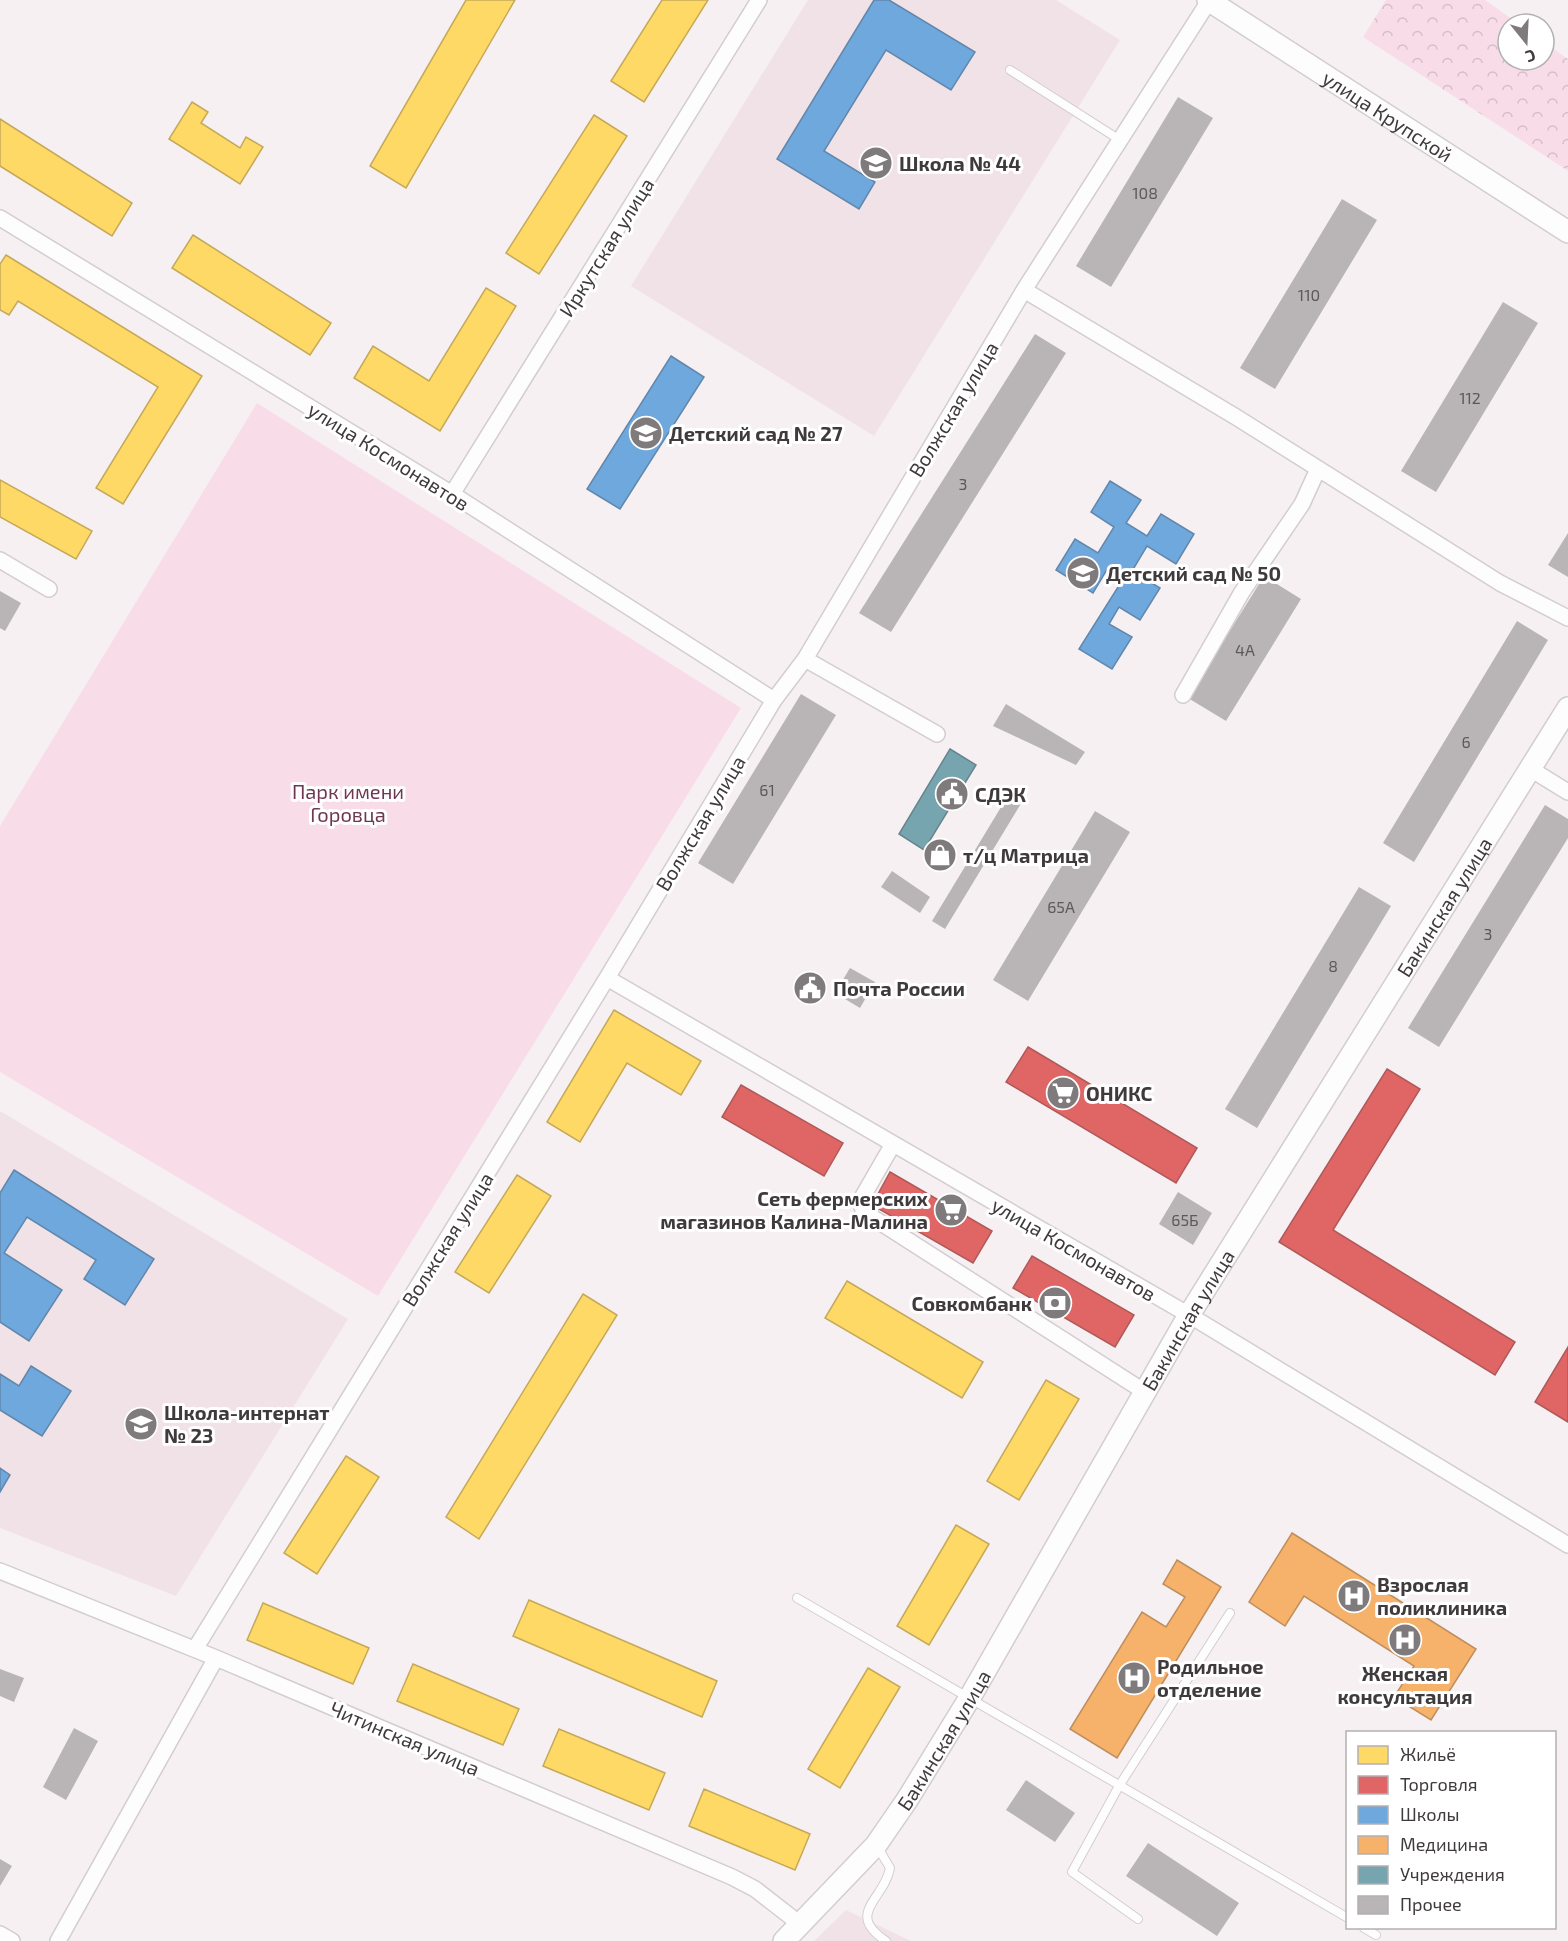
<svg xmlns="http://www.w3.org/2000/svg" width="1568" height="1941" font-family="'Exo 2',sans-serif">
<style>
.built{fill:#f1e2e8}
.forest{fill:url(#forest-crowns)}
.green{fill:#f8dde9}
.homes{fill:#ffd966;stroke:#c5a959;stroke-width:1.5}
.shops{fill:#e06666;stroke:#b05959;stroke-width:1.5}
.schools{fill:#6fa8dc;stroke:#6187ac;stroke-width:1.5}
.health{fill:#f6b26b;stroke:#bf8e5d;stroke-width:1.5}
.public{fill:#76a5af;stroke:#66858c;stroke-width:1.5}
.building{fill:#b9b4b6}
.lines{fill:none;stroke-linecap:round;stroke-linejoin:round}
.lane-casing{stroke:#d3cdd0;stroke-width:10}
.street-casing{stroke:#d3cdd0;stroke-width:18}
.secondary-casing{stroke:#d3cdd0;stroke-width:24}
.lane{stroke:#fefdfd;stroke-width:8}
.street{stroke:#fefdfd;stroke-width:15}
.secondary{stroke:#fefdfd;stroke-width:21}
.labels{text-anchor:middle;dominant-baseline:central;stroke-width:6;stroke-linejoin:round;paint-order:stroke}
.number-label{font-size:16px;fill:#5e585a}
.street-label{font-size:20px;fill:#3f3a3c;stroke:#fff}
.poi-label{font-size:20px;font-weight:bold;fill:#3f3a3c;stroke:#fff;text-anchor:start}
.park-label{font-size:20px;fill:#703753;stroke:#fff}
</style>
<defs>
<pattern id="forest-crowns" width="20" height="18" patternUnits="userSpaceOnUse" patternTransform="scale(1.5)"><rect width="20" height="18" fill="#f8dde9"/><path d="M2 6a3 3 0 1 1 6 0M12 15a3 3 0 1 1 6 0" fill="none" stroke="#d6bec9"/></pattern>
</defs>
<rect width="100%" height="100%" fill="#f7f0f3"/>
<path class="built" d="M808,0H1056L1120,40L874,436L631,286Z
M0,1111L348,1319L176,1596L0,1528Z
M846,1910L911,1941H814Z"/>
<path class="forest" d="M1386,0H1485L1519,24H1508V60H1544V42L1568,59V171L1363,37Z"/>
<path class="green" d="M257,403L741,708L378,1296L0,1072V826Z"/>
<path class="homes" d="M466,0H515L406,188L370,166Z
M662,0H708L644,102L611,81Z
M192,102L208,112L201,123L240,148L246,137L263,147L240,184L169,139Z
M594,115L627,136L539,274L506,253Z
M0,119L132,203L112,236L0,166Z
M193,235L331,323L310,355L172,268Z
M6,255L202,376L123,504L96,488L158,387L18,301L9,315L0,310V264Z
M486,288L516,306L440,431L354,378L373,346L429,381Z
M0,480L92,531L76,559L0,517Z
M614,1010L701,1061L681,1095L627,1063L580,1142L547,1122Z
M517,1175L551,1196L489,1293L455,1272Z
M847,1281L983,1362L962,1398L825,1318Z
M583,1294L617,1315L479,1539L446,1517Z
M1046,1380L1079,1399L1019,1500L987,1481Z
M346,1456L379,1477L317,1574L284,1553Z
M956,1525L989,1544L929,1645L897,1626Z
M529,1600L717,1681L702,1717L513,1636Z
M263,1603L369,1648L353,1684L247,1640Z
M413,1664L519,1709L503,1745L397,1701Z
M868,1668L900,1687L840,1788L808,1769Z
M559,1729L665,1773L649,1810L543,1766Z
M704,1789L810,1834L795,1870L689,1826Z"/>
<path class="shops" d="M1028,1047L1197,1148L1176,1183L1006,1082Z
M1387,1069L1420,1089L1333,1230L1515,1342L1495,1375L1279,1242Z
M741,1085L843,1143L824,1176L722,1117Z
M890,1172L992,1231L973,1263L872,1205Z
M1032,1256L1134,1315L1115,1347L1013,1288Z
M1568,1347V1422L1535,1402Z"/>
<path class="schools" d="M874,0H889L975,52L951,90L886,50L824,151L875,182L859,209L777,159Z
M671,356L704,377L620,509L587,489Z
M1110,481L1141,500L1126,523L1147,536L1161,514L1194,534L1176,564L1147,546L1132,571L1160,588L1140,620L1119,607L1109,624L1132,637L1112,669L1079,649L1125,576L1109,566L1093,593L1056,570L1075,539L1098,553L1114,527L1091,512Z
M14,1170L154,1259L125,1305L84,1279L96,1260L27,1217L4,1253L62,1290L29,1341L0,1322V1193Z
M31,1366L71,1391L42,1436L0,1410V1374L19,1386Z
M0,1468L10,1475L0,1492Z"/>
<path class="health" d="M1292,1533L1476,1649L1431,1720L1394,1697L1414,1666L1304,1596L1285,1626L1249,1602Z
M1177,1560L1221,1587L1117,1758L1070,1729L1142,1612L1166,1627L1185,1597L1163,1584Z"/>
<path class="public" d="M950,749L976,765L924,850L899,834Z"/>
<path class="building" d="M1178,97L1213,118L1111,287L1076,266Z
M1342,199L1377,220L1275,389L1240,368Z
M1503,302L1538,323L1436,492L1401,471Z
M1035,334L1066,353L891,632L859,613Z
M1568,533V577L1548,565Z
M1264,576L1301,599L1226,721L1188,698Z
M0,591L21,603L5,631L0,628Z
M1517,621L1548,640L1414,862L1383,843Z
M801,694L836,715L733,884L698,863Z
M1006,704L1085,752L1076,765L993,726Z
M1012,789L1025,797L945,929L932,921Z
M1545,805L1568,819V838L1439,1047L1408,1028Z
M1095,811L1130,832L1028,1001L993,980Z
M892,871L930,897L920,913L881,887Z
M1359,887L1391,906L1257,1128L1225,1109Z
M850,968L875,982L860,1008L835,993Z
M1178,1192L1212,1213L1193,1245L1159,1224Z
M0,1669L24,1678L14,1702L0,1696Z
M74,1728L98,1741L66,1800L43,1787Z
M1026,1780L1075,1813L1055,1842L1006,1810Z
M1148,1843L1239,1903L1217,1936L1126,1876Z
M0,1859L12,1866L0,1886Z"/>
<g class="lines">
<g class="lane-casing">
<path id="lane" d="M1010,70L1120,140
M797,1598L1348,1918
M877,1846L890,1868C885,1899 844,1913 886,1941
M1138,1919L1072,1872L1119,1786L1230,1613
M1364,1928L1376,1935"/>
</g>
<g class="street-casing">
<path id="street" d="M0,218L452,494L774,700
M1024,290L1236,417L1500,583L1568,618
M452,494L759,0
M0,560L49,589
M805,659L937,734
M1183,695L1242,592L1302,504L1318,469
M1529,768L1568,792
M607,978L1189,1315L1568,1545
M893,1144L863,1196L861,1204L864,1212L1145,1392
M0,1571L216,1658L732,1877L755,1889L800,1924
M195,1649L607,978L774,700L805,659L1024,290L1209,1
M0,1934L12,1941
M58,1941L216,1658"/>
</g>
<g class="secondary-casing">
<g id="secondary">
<path id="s1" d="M1208,0L1568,232"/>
<path id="s2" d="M784,1941L876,1845L907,1800L969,1699L1189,1315L1568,708"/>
</g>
</g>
<use href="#lane" class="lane"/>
<use href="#street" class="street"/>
<use href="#secondary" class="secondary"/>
</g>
<defs>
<g id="school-disc" transform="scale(1.725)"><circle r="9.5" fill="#7f7a7c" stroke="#fff"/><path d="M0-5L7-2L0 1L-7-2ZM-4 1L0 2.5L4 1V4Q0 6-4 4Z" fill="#fff"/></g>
<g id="civic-disc" transform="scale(1.725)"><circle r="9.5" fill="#7f7a7c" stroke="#fff"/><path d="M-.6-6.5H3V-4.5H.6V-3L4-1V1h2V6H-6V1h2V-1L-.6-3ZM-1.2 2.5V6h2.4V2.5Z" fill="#fff"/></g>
<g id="shop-disc" transform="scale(1.725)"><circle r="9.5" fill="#7f7a7c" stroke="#fff"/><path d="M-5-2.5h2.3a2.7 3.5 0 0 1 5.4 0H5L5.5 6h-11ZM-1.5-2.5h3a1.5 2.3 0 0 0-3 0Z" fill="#fff"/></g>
<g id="supermarket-disc" transform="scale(1.725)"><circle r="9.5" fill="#7f7a7c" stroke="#fff"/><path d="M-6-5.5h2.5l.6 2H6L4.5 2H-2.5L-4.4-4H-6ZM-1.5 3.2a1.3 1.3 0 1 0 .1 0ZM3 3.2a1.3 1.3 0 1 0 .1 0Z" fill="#fff"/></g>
<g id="bank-disc" transform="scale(1.725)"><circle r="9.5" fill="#7f7a7c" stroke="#fff"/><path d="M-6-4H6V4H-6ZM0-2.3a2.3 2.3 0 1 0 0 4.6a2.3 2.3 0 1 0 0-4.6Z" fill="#fff"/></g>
<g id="hospital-disc" transform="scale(1.725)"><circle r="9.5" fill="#7f7a7c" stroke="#fff"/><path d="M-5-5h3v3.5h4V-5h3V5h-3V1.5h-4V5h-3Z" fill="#fff"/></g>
</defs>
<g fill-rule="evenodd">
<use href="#school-disc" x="876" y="163"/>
<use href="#school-disc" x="646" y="433"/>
<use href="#school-disc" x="1083" y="573"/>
<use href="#civic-disc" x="952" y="794"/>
<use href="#shop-disc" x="940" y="855"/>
<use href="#civic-disc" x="810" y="988"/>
<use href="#supermarket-disc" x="1063" y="1093"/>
<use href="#supermarket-disc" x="951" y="1210"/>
<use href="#bank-disc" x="1055" y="1303"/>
<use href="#school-disc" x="141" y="1424"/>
<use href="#hospital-disc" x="1354" y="1596"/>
<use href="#hospital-disc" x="1405" y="1640"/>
<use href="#hospital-disc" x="1134" y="1678"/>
</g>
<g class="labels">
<g class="number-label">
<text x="1145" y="192">108</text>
<text x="1309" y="294">110</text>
<text x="1470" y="397">112</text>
<text x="963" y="483">3</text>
<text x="1245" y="649">4А</text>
<text x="1466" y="741">6</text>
<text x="767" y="789">61</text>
<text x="1061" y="906">65А</text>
<text x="1488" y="933">3</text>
<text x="1333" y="965">8</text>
<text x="1185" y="1219">65Б</text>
</g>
<g class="street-label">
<text stroke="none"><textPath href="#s1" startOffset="214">улица Крупской</textPath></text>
<text transform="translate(606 247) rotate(-58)">Иркутская улица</text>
<text transform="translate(953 409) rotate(-59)">Волжская улица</text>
<text transform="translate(389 456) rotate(32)">улица Космонавтов</text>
<text transform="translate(700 823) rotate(-59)">Волжская улица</text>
<text stroke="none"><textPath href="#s2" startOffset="1230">Бакинская улица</textPath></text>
<text transform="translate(447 1239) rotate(-58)">Волжская улица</text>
<text transform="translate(1074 1249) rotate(30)">улица Космонавтов</text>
<text stroke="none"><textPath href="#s2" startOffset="744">Бакинская улица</textPath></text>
<text transform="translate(405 1738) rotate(23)">Читинская улица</text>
<text stroke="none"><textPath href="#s2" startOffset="258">Бакинская улица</textPath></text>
</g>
<g class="poi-label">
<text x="899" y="163">Школа № 44</text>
<text x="669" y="433">Детский сад № 27</text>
<text x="1106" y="573">Детский сад № 50</text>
<text x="975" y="794">СДЭК</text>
<text x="963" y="855">т/ц Матрица</text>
<text x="833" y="988">Почта России</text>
<text x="1086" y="1093">ОНИКС</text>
<text x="928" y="1198" text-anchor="end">Сеть фермерских<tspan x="928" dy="23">магазинов Калина-Малина</tspan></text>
<text x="1032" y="1303" text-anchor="end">Совкомбанк</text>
<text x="164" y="1412">Школа-интернат<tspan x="164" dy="23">№ 23</tspan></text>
<text x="1377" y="1584">Взрослая<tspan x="1377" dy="23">поликлиника</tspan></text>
<text x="1157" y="1666">Родильное<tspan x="1157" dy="23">отделение</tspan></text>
<text x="1405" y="1673" text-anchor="middle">Женская<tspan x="1405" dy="23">консультация</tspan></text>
</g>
<g class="park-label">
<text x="348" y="791">Парк имени<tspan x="348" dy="23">Горовца</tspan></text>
</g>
</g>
<rect x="1346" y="1731" width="210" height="198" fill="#ffffff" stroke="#b2b0b1" stroke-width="1.5"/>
<rect x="1358" y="1746" width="30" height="18" fill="#ffd966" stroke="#b2b0b1" stroke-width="1.5"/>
<text x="1400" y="1761" font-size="18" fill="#3f3a3c">Жильё</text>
<rect x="1358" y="1776" width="30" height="18" fill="#e06666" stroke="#b2b0b1" stroke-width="1.5"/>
<text x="1400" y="1791" font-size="18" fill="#3f3a3c">Торговля</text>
<rect x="1358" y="1806" width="30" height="18" fill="#6fa8dc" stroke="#b2b0b1" stroke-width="1.5"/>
<text x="1400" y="1821" font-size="18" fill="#3f3a3c">Школы</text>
<rect x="1358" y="1836" width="30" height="18" fill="#f6b26b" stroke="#b2b0b1" stroke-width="1.5"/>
<text x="1400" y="1851" font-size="18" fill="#3f3a3c">Медицина</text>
<rect x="1358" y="1866" width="30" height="18" fill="#76a5af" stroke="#b2b0b1" stroke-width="1.5"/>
<text x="1400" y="1881" font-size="18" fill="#3f3a3c">Учреждения</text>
<rect x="1358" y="1896" width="30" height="18" fill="#b9b4b6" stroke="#b2b0b1" stroke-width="1.5"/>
<text x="1400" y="1911" font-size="18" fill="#3f3a3c">Прочее</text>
<g transform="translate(1526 42) rotate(162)"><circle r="28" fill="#ffffff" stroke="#b2b0b1" stroke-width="1.5"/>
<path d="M0-4.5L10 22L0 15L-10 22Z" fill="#7f7a7c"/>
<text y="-9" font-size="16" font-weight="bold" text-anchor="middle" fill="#3f3a3c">С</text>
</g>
</svg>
